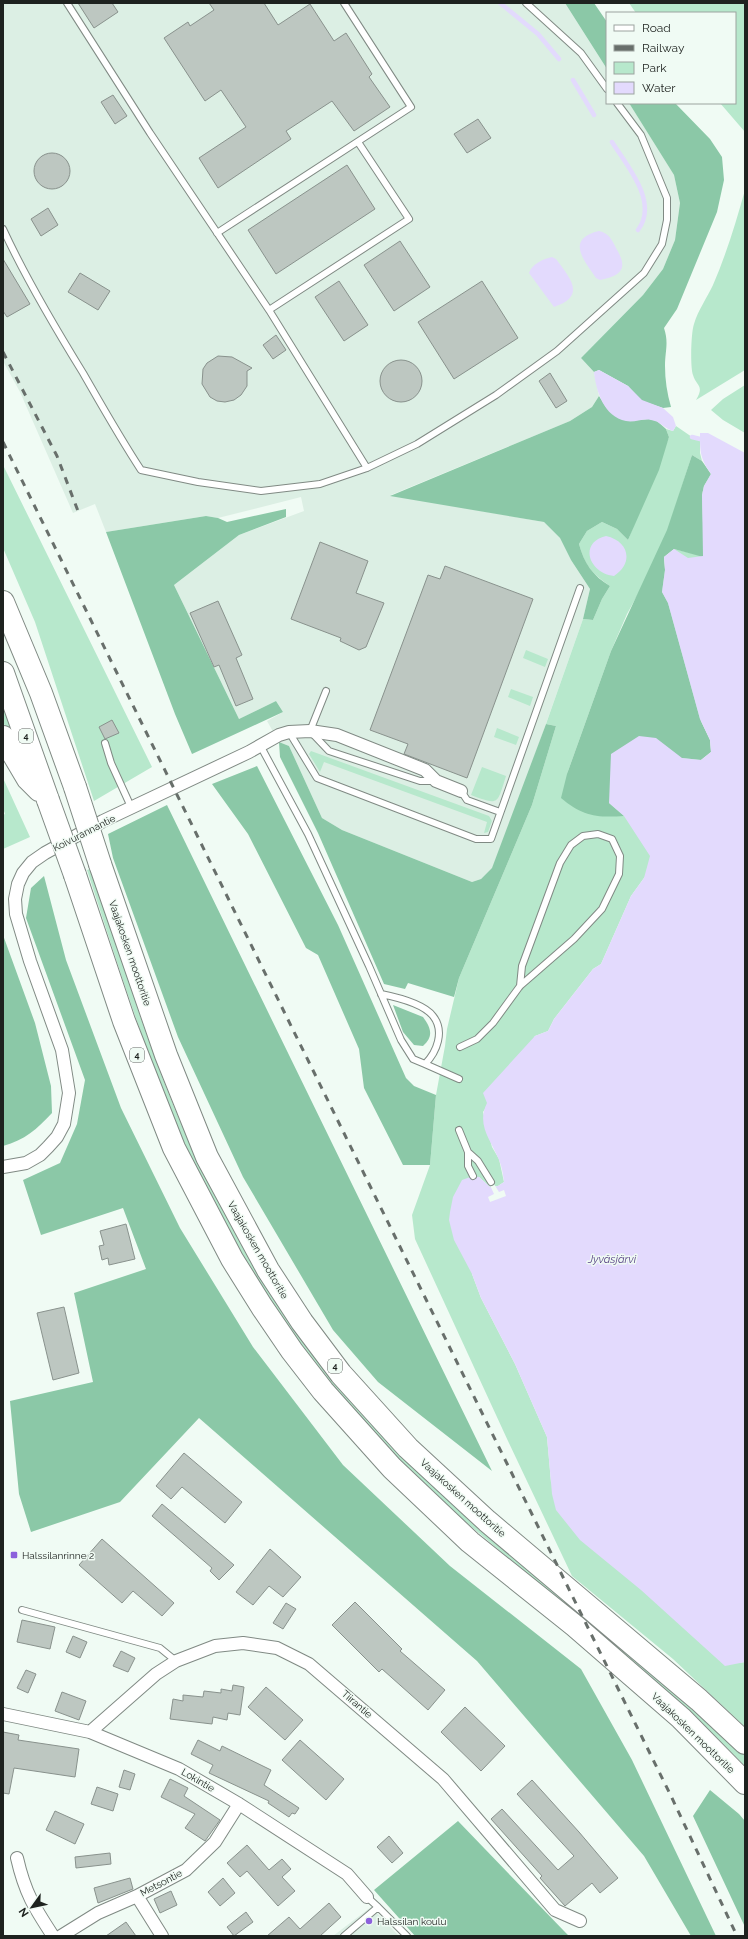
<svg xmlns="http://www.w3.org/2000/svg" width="748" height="1939" font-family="Raleway,sans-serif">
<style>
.built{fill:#dcefe4}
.green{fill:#b7e8cc}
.forest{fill:#8bc8a7}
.water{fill:#e3dafd}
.pier{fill:#f0fbf4}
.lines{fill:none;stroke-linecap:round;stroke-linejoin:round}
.stream{stroke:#e3dafd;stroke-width:4.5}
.building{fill:#bdc7c1;stroke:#89928d}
.lane-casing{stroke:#808a84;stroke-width:8}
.street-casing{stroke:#808a84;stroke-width:14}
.highway-casing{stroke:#808a84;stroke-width:24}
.lane{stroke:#fff;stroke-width:6}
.street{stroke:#fff;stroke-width:12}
.highway{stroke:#fff;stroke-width:22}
.rail{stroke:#686f6b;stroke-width:3;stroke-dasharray:7 7;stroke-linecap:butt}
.highway-bridge-casing{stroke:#808a84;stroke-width:24;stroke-linecap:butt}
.highway-bridge{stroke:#fff;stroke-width:22}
.poi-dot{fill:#8c61dc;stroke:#f0fbf4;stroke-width:1.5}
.labels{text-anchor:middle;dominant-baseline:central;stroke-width:3;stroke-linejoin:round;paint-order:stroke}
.shield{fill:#f0fbf4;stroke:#5d635f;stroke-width:1}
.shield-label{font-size:9px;font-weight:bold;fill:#1e221f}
.street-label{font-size:10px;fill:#1e221f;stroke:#f0fbf4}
.poi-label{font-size:10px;fill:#1e221f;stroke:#f0fbf4;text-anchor:start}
.water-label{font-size:11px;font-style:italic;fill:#584286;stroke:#f0fbf4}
</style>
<rect width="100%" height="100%" fill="#f0fbf4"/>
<path class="built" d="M3,3H565L607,69V103H629L674,175L680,203L675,240L663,269L643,295L581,358L594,372L599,396L592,407L570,421L391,495L544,522L560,538L571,560L590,589L583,619L507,834L492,869L481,879L472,882L342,830L322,818L289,746L279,742L267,721L283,712L276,701L239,719L174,585L239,535L304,511L301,497L218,518L206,516L106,532L95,504L73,513L20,392L3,361Z
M371,1907L399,1936H333Z"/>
<path class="green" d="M629,3H745V132L720,103H735V13H636Z
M745,190V370L696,400C705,385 696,386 693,375C690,367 691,332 694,324C698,310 707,298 713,285C726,255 736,222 745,190Z
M745,385V433L723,420L711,410L723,399Z
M676,426L692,437L700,439V453L702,461L692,455L660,554L627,614L611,651L567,774L674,549L703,556L702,495L704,486L711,474L698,803L631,896L601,964L593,969L554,1019L548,1031L535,1036L483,1112L492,1147L499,1159L504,1182L498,1186L490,1187L479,1177L472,1274L481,1298L515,1364L547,1437L551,1482L739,1663L745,1662V1727L673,1659L572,1576L508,1441L415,1239L412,1215L430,1165L436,1095L445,1046L447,1029L459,978L532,805L556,726L546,724L583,619L593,620L602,599L610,586C593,575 584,564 579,544L587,531L602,522L617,529L628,540L669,437L666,429L673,431Z
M3,465L152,767L94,801L35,622L3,548Z
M526,650L548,659L545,667L523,658Z
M511,689L533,697L530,706L508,697Z
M3,703L21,758L3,722Z
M497,728L519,737L516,745L494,737Z
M311,751L489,816L492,821L488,832L484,833L487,822L324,762L320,772L309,754Z
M482,767L506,776C497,804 500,806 471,795Z
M3,778L30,837L3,849V815L5,814L3,808Z
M92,868C124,966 153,1067 198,1161C226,1219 259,1273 294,1326L738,1749L745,1756V1766L689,1710L435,1496C383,1444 331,1389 289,1329C268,1299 249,1267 231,1236C222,1220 212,1204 205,1188C155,1086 122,977 87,870Z"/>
<path class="forest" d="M565,3H594L607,22V69Z
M629,103H675L710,139L722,157L724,180L717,212L677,309L664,328C669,343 665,351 665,366C665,380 667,393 671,407L663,408L642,401L628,386L599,370L594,372L581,358L643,295L663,269L675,240L680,203L674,175Z
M599,396L606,407L627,421L649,419L657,421L666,429L669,437L659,470L628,540L617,529L602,522L587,531L579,544C584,563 593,576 610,586L602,599L593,620L583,619L590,589L571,560L560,538L544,522L390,496L570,421L592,407Z
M692,455L702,461L711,474L704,486L702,495L704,552L703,557L674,549L664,557L665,570L662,592L668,603L700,719L710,740L711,752L701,760L682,758L609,803L624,816C597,818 582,816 561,798L567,774L611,651L667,530Z
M286,509V517L239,535L174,585L239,719L276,701L283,712L192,754L175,714L106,532L206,516L218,518L227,522Z
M546,724L556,726L532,805L459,978L454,997L408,983L405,989L384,984L318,833L280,757L279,742L289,746L322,818L342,830L472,882L481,879L492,868Z
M257,766L338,925L406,1078L414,1086L436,1095L430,1165H403L364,1088L359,1049L318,955L306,948L248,834L212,784Z
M167,805L492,1471L378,1382L333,1330L243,1177L178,1037L113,858L108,834Z
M44,876L66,960L121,1108L180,1228L253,1347L343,1465L450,1566L581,1669L632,1760L716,1936H691L644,1856L477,1661L199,1418L120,1502L31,1532L19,1494L10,1401L93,1382L74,1293L146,1269L123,1208L41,1235L23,1180L60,1163L77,1124L85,1080L26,918L31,888Z
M3,935L35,1023L51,1086L52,1113C37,1129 25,1140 3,1146Z
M393,1005L423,1017C431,1028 434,1036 423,1046L414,1045L403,1032Z
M710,1790L739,1814L745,1821V1927L693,1816Z
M458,1821L564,1931L569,1936H415L374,1890Z"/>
<path class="water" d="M599,231C609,233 612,240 616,248C628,268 623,275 600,280L596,278C584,260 565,239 599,231Z
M552,257L556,259C570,278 587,296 554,307L529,273C532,264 543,259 552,257Z
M599,370L628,386L642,400L663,408L673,417L676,426L673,431C665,429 660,421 651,420C643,418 634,423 626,421C604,417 596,391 594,372Z
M700,433H708L745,453V1662L725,1666L641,1590L580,1540L556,1510L552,1494L547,1437L515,1364L481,1298L472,1274L454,1240L449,1220L450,1212L453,1197L462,1180L473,1176L479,1177L490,1187L498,1186L504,1182C503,1174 502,1167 499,1160C491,1140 476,1125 487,1103L483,1093L535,1036L548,1031L554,1019L593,969L601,964L631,896L644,878L650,856L624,816L609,803L611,754L639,736L656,738L682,758L701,760L711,752L710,740L700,719L668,603L662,592L665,570L664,557L674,549L688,558L703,556L702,495L704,486L711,474C700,458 700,452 700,433Z
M606,536C629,541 634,563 614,576C589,573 578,543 606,536Z"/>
<path class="pier" d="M489,1183L494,1184L499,1192L504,1190L506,1196L490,1202L488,1197L494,1194Z"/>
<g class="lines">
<path class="stream" d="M500,3L538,34L559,59
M573,80L594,115
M612,142C627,166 659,202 638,230
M692,437L700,439"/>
</g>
<path class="building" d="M78,3H112L118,12L94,28Z
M209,3H264L278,25L310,4L334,41L346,33L372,74L369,77L390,107L354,131L332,101L286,131L291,139L218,188L199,158L246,127L221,90L205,101L164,38L188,22L190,26L214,10Z
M113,95L127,116L115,124L101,102Z
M478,119L491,138L467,153L454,134Z
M34 171a18 18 0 1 1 36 0a18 18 0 1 1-36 0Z
M347,165L375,209L276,274L248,230Z
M48,208L58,225L41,236L31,219Z
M400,241L430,287L394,311L364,265Z
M3,259L30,304L7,317L3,311Z
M80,273L110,291L98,310L68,292Z
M339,281L368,325L344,341L315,297Z
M482,281L518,338L454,379L418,322Z
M276,335L286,350L273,359L263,345Z
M218,356L232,357L252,368L247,371V386L241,395L234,400L225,402L217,401L210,397L202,384L203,369L207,363Z
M380 381a21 21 0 1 1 42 0a21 21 0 1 1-42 0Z
M550,373L567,401L556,408L539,381Z
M320,542L368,561L356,593L384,603L366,647L359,650L340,641L341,638L291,619Z
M445,566L533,599L467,778L404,754L408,744L370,730L428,575L440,579Z
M218,601L242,655L236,658L253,699L236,706L219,665L214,667L190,613Z
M112,720L119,733L105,739L99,727Z
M126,1224L135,1259L109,1265L108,1258L102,1260L99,1246L104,1245L100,1231Z
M64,1307L79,1373L53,1380L37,1313Z
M184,1453L242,1502L225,1523L182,1487L171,1499L156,1486Z
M162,1504L234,1565L219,1580L210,1571L212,1568L152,1516Z
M102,1539L174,1603L162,1616L133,1591L122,1603L79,1565Z
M270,1549L301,1577L283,1597L269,1586L253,1605L236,1592Z
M355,1602L402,1649L400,1651L445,1690L428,1710L382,1669L379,1672L332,1625Z
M286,1603L296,1609L283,1629L273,1623Z
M22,1620L55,1627L50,1649L17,1642Z
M73,1636L87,1642L80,1658L66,1652Z
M121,1651L135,1658L128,1672L113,1666Z
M26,1670L36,1674L28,1693L17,1688Z
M233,1685L244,1687L240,1715L228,1713L227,1720L213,1717L212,1724L170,1719L173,1699L183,1701V1695L203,1697L204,1691L221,1693V1689L232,1691Z
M266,1687L303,1720L285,1740L248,1707Z
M62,1692L86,1701L79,1720L55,1711Z
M465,1707L505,1746L481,1771L441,1732Z
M3,1732L19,1735L18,1740L79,1749L75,1777L14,1768L9,1794L3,1793Z
M198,1740L220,1751L222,1746L271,1770L264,1785L299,1808L295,1814L292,1813L289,1817L268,1803L269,1801L209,1773L213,1765L191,1754Z
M300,1740L344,1779L326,1800L282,1760Z
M124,1770L135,1774L130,1790L119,1787Z
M170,1779L188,1788L184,1796L220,1820L205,1841L185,1828L195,1814L161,1797Z
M532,1780L579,1832L618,1878L600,1893L592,1883L565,1906L540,1878L542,1876L491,1819L502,1809L558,1870L574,1856L517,1794Z
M97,1787L118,1794L113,1811L91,1804Z
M55,1811L84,1824L75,1844L46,1830Z
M389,1836L403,1853L392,1863L377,1847Z
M247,1845L269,1870L282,1859L291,1869L282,1877L295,1891L278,1906L247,1871L240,1877L227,1863Z
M110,1853L111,1864L76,1868L75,1857Z
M130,1878L133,1889L98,1903L94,1888Z
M223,1878L235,1893L220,1906L208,1892Z
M171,1891L177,1905L160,1913L154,1899Z
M329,1903L341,1917L320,1936H267L289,1917L300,1929Z
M246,1912L253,1922L234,1936L227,1927Z
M126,1922L136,1936H106Z"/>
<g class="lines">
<g class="lane-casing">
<path id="lane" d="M67,3L150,133L269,310L367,468
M526,3L581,53L607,89
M3,229C26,279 54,326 83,373C102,406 120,438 141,470L198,482L261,491L320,484L367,468L417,444L496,395L557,351L644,273L662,244L667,220V198L641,135L617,103
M217,233L411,107L344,3
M269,310L409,219L358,142
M326,691L310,731L329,751L420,781H435
M289,732L317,778L476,839H491L580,588
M105,743L111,763L132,809
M260,745L308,834L369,966L401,1040L413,1059L425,1064C437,1052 445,1031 433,1016C423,1003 396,997 381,994
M461,791L467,800L500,812
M460,1047L477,1039L493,1023L520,986L574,939L602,909L619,874L620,856L612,839L598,834L583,836L571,845L560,863L522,966L520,986
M425,1064L459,1079
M459,1130L468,1152V1166L473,1176
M468,1152L478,1161L491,1182
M22,1610L160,1648L176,1661
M378,1907L407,1936
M344,1936L378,1907L367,1897"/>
</g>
<g class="street-casing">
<path id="street" d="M3,1167L26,1163L40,1155L48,1147L57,1137L64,1124L69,1093L62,1050L30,961L16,914L15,899L18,884L23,873L32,862L45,853L103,821L249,752L279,735L289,732L310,731L337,735L425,770L436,781L461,791
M3,1714L90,1732L179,1769L239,1804L347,1874L367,1897
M90,1732L156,1674L176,1661L215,1646L243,1643L277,1648L309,1664L443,1779L555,1910L580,1921
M17,1858C25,1893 34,1907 53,1936
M137,1896L162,1936
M61,1936L98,1913L137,1896L186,1870L215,1842L239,1804"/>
</g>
<g class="highway-casing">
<path id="highway" d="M3,602L41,693L75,787
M3,673L48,800
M3,737L28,779L39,790
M100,864L166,1055L207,1157L268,1270L302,1322L341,1374L408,1448L487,1521L699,1700L745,1743
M75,875L124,1021L174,1148L232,1259L262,1307L292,1351L323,1391L392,1468L470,1542L575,1626L681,1718L745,1783"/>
</g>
<use href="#lane" class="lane"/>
<use href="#street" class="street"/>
<use href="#highway" class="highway"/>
<path class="rail" d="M3,352L57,456L78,511
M3,442L671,1796L737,1936"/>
<g class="highway-bridge-casing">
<path id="highway-bridge" d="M75,787L100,864
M48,800L75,875"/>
</g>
<use href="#highway-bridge" class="highway-bridge"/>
</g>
<g class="poi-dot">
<rect x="10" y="1551" width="8" height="8" rx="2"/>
<circle cx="369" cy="1921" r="4"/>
</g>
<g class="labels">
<g class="shield">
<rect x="19" y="729" width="14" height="14" rx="3"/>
<rect x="130" y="1048" width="14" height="14" rx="3"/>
<rect x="328" y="1359" width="14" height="14" rx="3"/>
</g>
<g class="shield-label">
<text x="26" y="736">4</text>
<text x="137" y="1055">4</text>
<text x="335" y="1366">4</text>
</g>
<g class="street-label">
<text transform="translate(84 833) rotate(-27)">Koivurannantie</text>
<text transform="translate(130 953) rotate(71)">Vaajakosken moottoritie</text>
<text transform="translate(258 1250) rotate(60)">Vaajakosken moottoritie</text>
<text transform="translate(463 1498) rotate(42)">Vaajakosken moottoritie</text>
<text transform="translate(357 1704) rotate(41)">Tiirantie</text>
<text transform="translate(693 1733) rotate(44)">Vaajakosken moottoritie</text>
<text transform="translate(198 1780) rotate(30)">Lokintie</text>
<text transform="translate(161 1883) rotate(-28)">Metsontie</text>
</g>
<g class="poi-label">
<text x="22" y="1555">Halssilanrinne 2</text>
<text x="377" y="1921">Halssilan koulu</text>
</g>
<g class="water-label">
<text x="612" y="1259">Jyväsjärvi</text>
</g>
</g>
<rect width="748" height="1939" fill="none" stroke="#1e221f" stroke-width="8"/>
<rect x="606" y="12" width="130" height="92" fill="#f0fbf4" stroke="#9ca49f"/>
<rect x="614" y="25" width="20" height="6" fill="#ffffff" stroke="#9ca49f"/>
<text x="642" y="32" font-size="12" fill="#1e221f">Road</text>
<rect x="614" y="45" width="20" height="6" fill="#686f6b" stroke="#9ca49f"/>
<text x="642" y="52" font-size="12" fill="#1e221f">Railway</text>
<rect x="614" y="62" width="20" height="12" fill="#b7e8cc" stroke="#9ca49f"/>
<text x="642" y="72" font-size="12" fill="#1e221f">Park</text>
<rect x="614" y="82" width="20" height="12" fill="#e3dafd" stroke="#9ca49f"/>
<text x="642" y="92" font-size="12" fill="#1e221f">Water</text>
<g transform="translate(32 1907) rotate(237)" stroke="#f0fbf4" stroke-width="3" paint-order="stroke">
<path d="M0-3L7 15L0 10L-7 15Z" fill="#1e221f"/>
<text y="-6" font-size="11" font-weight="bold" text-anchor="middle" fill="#1e221f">N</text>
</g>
</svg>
